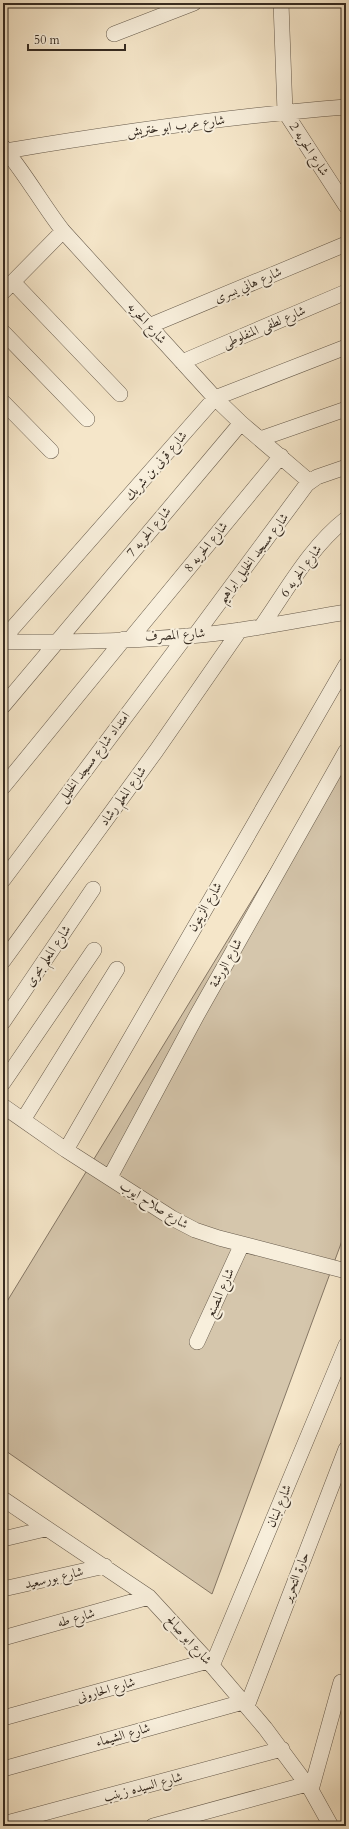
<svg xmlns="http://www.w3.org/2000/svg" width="349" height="1829" font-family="Cardo,Amiri,serif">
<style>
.green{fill:#d5c6ac;stroke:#867866}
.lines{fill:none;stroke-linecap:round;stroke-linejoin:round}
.street-casing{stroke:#665a4b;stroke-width:16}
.street{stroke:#f8efdc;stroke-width:15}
.labels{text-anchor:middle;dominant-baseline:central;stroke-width:4;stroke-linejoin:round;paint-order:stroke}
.street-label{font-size:13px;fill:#362b21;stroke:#f8efdc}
</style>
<rect width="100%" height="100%" fill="#f5e6c9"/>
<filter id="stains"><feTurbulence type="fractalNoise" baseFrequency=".005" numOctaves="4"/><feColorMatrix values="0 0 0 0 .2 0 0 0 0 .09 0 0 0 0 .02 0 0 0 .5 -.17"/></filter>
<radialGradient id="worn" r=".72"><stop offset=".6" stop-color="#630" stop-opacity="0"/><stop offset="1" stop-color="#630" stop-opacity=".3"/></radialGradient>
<path class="green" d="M346,746V1230L212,1594L3,1449V1308Z"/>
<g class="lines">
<g class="street-casing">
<path id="street" d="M281,3L285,112L346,206
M114,34L194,3
M3,147C25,173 42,204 63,231L215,398L241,423L310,482
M6,151C119,132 232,116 346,107
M13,282L120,394
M3,292L63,231
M149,326L346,244
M3,332L87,419
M182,362L346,292
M3,402L51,451
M260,439L346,409
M261,627C287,590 310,547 346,519
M196,634L307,484L317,477L346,467
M131,638L281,456
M3,639L215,398L346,347
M3,642C80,642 165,641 241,630C276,625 311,618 346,612
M3,706L241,423
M3,787L124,639
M3,880L186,636
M3,961L156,751L240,630
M3,1022L93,889
M3,1083L94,950
M3,1106L66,1150L172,1218L195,1230L219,1238L346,1271
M23,1120L117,969
M66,1150L346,665
M110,1177L197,1015L346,751
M197,1342L242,1244
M3,1499L149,1597L208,1661L265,1728L311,1790L331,1826
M3,1539L45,1529
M3,1589L105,1566
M3,1638L149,1597
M212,1666L346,1345
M247,1706L346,1449
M3,1718L208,1661
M3,1769L243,1702
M311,1790L341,1682
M3,1824L282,1749
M153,1826L307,1784"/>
</g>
<use href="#street" class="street"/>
</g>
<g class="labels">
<g class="street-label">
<text transform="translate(176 126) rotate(-7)">شارع عرب ابو ختريش</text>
<text transform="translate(309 149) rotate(57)">شارع الحريه 2</text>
<text transform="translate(248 285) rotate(-23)">شارع هاني يسرى</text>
<text transform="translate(147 323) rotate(48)">شارع الحريه</text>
<text transform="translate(264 327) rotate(-23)">شارع لطفى المنفلوطى</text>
<text transform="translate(156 466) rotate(-49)">شارع قرنى بن شريك</text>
<text transform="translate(149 532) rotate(-50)">شارع الحريه 7</text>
<text transform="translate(206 547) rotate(-51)">شارع الحريه 8</text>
<text transform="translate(253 558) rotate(-53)">شارع مسجد الخليل ابراهيم</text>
<text transform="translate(301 571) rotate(-54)">شارع الحريه 6</text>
<text transform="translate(175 635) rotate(-4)">شارع المصرف</text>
<text transform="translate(94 757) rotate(-53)">امتداد شارع مسجد الخليل</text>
<text transform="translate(123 796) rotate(-54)">شارع المعلم رشاد</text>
<text transform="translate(205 907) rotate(-60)">شارع الزيتون</text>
<text transform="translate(48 956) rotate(-56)">شارع المعلم بحرى</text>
<text transform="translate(226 963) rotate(-61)">شارع الورشة</text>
<text transform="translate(154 1205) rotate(32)">شارع صلاح ايوب</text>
<text transform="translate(220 1293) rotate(-66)">شارع المصنع</text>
<text transform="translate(279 1506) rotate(-67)">شارع لبنان</text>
<text transform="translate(296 1577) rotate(-69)">حارة التحرير</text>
<text transform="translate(54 1578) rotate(-13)">شارع بورسعيد</text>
<text transform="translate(76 1618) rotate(-16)">شارع طه</text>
<text transform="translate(189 1640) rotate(48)">شارع ابو صالح</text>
<text transform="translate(106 1690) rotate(-16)">شارع الحارونى</text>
<text transform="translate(123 1735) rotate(-16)">شارع الشيماء</text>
<text transform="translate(143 1787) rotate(-15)">شارع السيده زينب</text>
</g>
</g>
<rect width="349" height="1829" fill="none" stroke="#f5e6c9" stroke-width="16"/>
<rect x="4" y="4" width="341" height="1821" fill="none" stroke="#362b21" stroke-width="2"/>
<rect x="8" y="8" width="333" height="1813" fill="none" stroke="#362b21"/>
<path d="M28 44v6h97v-6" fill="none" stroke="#362b21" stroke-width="2"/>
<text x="34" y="44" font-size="12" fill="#362b21" stroke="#f8efdc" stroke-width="3" paint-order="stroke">50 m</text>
<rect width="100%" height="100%" filter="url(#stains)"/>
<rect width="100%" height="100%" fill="url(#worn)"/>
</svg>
